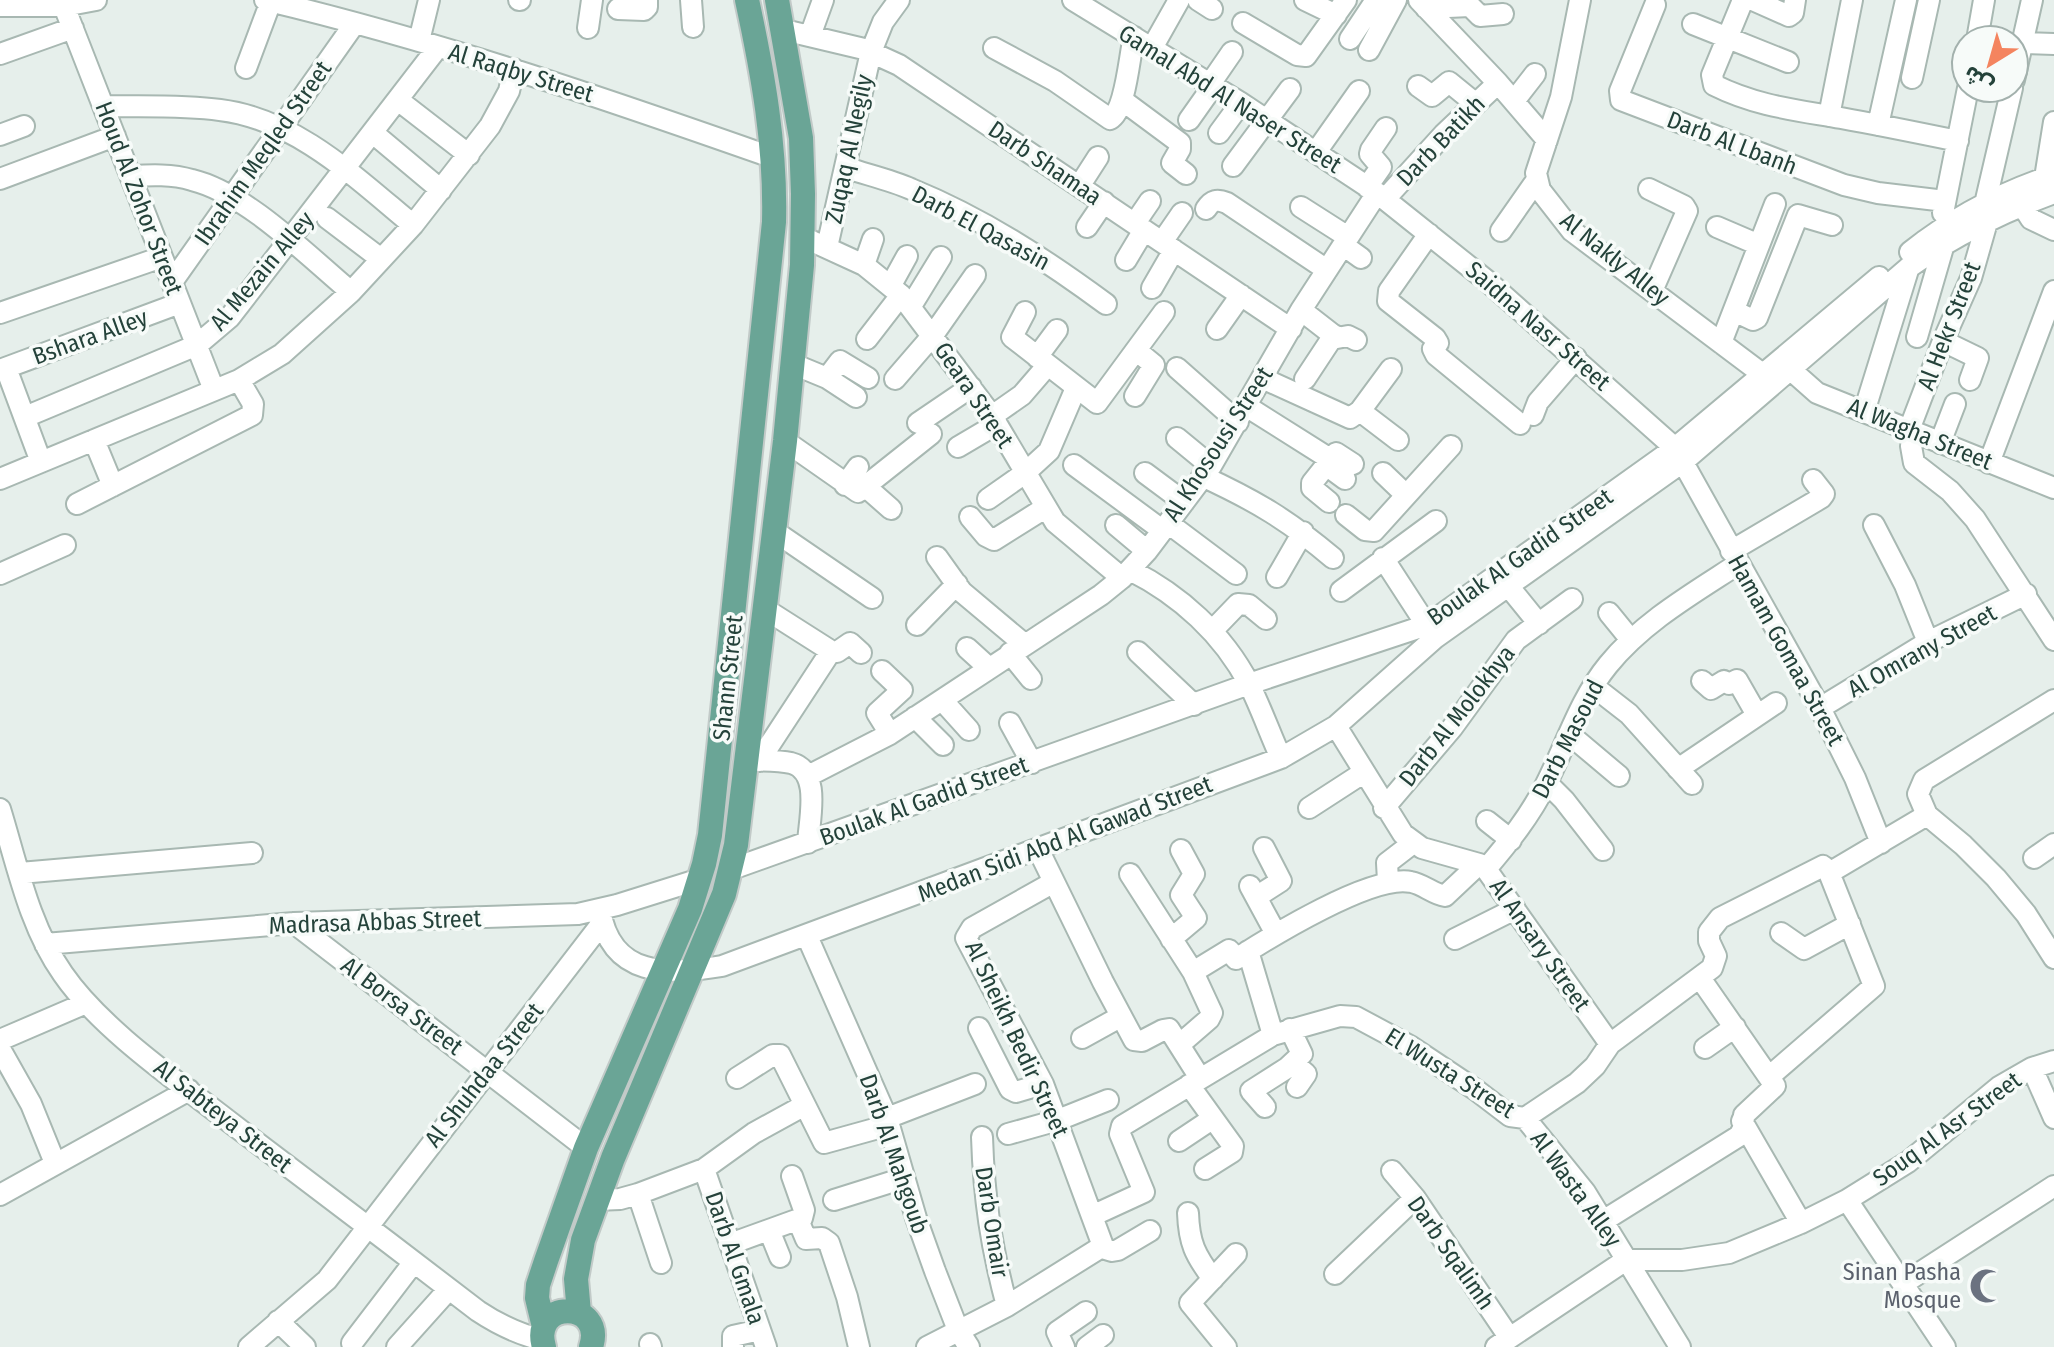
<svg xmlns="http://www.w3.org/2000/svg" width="2054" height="1347" font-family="'Fira Sans Condensed','Noto Sans Arabic',sans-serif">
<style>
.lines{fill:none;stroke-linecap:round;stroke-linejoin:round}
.minor-casing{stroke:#a8b8b2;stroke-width:24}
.major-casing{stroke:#c2cac8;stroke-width:28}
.minor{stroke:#fff;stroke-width:20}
.major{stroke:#6aa596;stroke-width:24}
.labels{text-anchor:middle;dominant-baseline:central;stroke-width:7;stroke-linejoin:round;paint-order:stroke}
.street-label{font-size:24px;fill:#24423a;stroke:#f7fbf9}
.worship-label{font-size:24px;fill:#5b616d;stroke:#f7fbf9;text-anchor:end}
</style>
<rect width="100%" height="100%" fill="#e6efeb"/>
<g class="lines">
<g class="minor-casing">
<path id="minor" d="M265,0C438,41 606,99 774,158
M519,0H520
M691,0L693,27
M1073,0L1241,103L1377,193L1486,280L1675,448L1820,708L1855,778L1881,843
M1198,0L1212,9
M1305,0L1336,15
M1419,0L1498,83L1547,140
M1580,0L1561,97L1536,173L1540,190L1572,231L1773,382
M1743,0L1712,75L1714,85C1756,106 1796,110 1841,118C1880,125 1919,133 1958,141
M1753,0L1789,16L1793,13L1795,0
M1655,5L1620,91L1621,100L1844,185L1878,193L1945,201
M0,6H64L96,0
M64,6L214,390
M1426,8L1470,6L1480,16L1503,14
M618,9L644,10L647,7V0
M1243,23L1297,55L1306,56L1346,0
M1693,24L1788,62
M588,28L592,0
M784,30L864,49L899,65L1291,329
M810,36L823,0
M1350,39L1376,0
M1977,40L1984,0
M419,41L429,0
M2023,43L2054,44
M994,48L1055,81L1110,119C1126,110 1129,57 1134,37
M1152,48L1179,0
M1369,50L1396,0
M0,54L73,28
M246,68L271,1
M1912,78L1929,0
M2014,80L2032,0
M1210,84L1232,52
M1418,86L1432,96L1449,82L1476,104
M398,100L469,155
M1122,100L1180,143V149L1172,163L1186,174
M1514,101L1535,74
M104,106C142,107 182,105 220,110C296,119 356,178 413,225
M1829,116L1852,0
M1189,120L1213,86
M1878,125L1906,0
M373,133L441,190
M1219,133L1241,103
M0,135L24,126
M1316,152L1359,91
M1233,166L1290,89
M847,168C868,175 891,180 911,189C982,218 1045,259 1106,304
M131,176C151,175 172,174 192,180C246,193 308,256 351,292
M2045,178L2054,122
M0,179L115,136
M1080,185L1098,157
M1367,187L1381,167L1370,154L1371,150L1386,128
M1649,189L1684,206L1687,211L1652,291
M1385,199L1444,134L1498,83
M1985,204L2012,88
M2022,205L2031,219L2054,230
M1301,207L1348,237
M1206,209C1212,200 1217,199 1227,203L1327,270
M1943,213L1968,88
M327,218L381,259
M1135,223L1150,201
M1087,227L1104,202
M1717,227L1759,245
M1501,231L1536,181
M1429,234L1389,291L1388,301L1435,338L1438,343L1433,349L1436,355L1520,424
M803,237L864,265L901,295L992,416L1055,522L1122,578
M1162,242L1182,213
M1343,245L1361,258
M827,247L871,52L883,22L899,0
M1910,252C1953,218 2002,192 2054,175
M1126,260L1144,230
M864,265L873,239
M172,282L355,23
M891,285L907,256
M1152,288L1174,250
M911,306L941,257
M1301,310L1337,338L1348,336L1356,340
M1734,311L1753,320L1757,318L1798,215L1832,225
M1025,312L1012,337L1097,403L1164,312
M0,313L162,257
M1217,329L1241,295
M1917,337L1944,244
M867,339L901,295
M1943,341L1978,358L1970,380
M1721,343L1775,204
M1037,357L1057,330
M793,364L827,378L856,397
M6,368L41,462
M1177,368L1238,422
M0,370L180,303
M1791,370L1817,393L2054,488
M827,378L840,361L868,378
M1262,378L1350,418L1360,411L1391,369
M895,379L933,335L975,275
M1305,379L1334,335
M1135,396L1154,365L1137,351
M1246,406L1330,459
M1360,411L1398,440
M1864,412L1908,270
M1533,415L1538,402L1576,358
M992,416L1022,395L1047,366
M25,417L197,345L230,317L438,47
M918,423L971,387
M1909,430L1943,341L1971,278L1987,222
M1917,433L1911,446L1914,463L1950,491L1975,519L2054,640
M1177,438L1211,466
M94,440L113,486
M785,441L858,492L931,434
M1940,443L1955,404
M958,447L997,424
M1989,463L2054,291
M1074,465L1162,530
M1326,465L1345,479
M1145,473L1184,502
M1383,473L1406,495
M1202,476C1256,501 1288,520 1333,558
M0,479L239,380L282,354L351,292L413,225L490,126L509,91L514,69
M845,485L858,467
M866,487L891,509
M988,499L1025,473L1049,451L1076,388
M1329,502L1312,488V483L1336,453L1353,464
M77,504L252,415L253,404L239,380
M1346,515L1365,530L1374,531L1451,446
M970,517L986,536L994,540L1045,508
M1168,523L1236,574
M1116,525L1147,551
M1874,525L1905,585L1928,642
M774,531L872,598
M1731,551L1821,498L1824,494L1813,480
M937,557L962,592L1024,644
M1383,558L1433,635
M1130,570C1180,595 1223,634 1249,684C1261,708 1270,734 1281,758
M0,574L65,545
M1277,577L1303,532
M1509,587L1539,624
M1341,591L1436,521
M765,609L831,651L837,652L850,643L861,653
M1609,613L1631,640
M917,625L957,584
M1212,631L1238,604L1249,605L1266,619
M967,648L989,668
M1138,652L1194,705
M1010,653L1031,679
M882,671L902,690L877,713L890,734
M1702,681L1711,689L1724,681L1729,684L1737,680L1757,715
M1593,686L1629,714L1692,784
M942,700L969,730
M2054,700L1924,780L1918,794L1927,815L1963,845L1996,878L2026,914L2054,958
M1820,708L1928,642L2026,594
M915,717L943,745
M1010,723L1032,763
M1336,726L1403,834L1422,848L1479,864L1486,869L1610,1044
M1569,734L1619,776
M746,760C761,761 777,760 791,763C822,771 809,820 808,843
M759,761L831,651
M1678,769L1776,703
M808,776L890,734L1101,595L1122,578L1147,551L1211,466L1301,310L1377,193
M1547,783L1564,800L1603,850
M1309,808L1363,773
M1384,808L1452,728L1516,640L1572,599
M0,809C17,864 29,926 63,974C101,1029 177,1081 231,1123C313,1185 396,1248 478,1311C499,1325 518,1334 542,1340
M1487,821L1511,840
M1038,849L1103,982L1134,1040L1142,1041L1163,1030L1169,1029L1200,1078
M2034,858L2054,844
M732,869L1249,684L1427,625L1675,448L1879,277
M1486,869C1509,842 1530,816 1546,784C1566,745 1580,699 1608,665C1643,622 1692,594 1738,564
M20,873L252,853
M1829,873L1927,815
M1130,874L1193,972L1212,1013L1209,1019L1179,1045
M1388,881L1387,863L1413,843
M1250,886L1276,934
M1256,897L1281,881L1264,848
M600,910C611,978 668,975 722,966L1281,758L1336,726L1435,638L1684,461L1908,268C1953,236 2003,212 2054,193
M294,923L586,1148
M1781,933L1804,949L1850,924
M807,936L887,1118L916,1218L935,1271L958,1330L969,1347
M1171,939L1196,918L1181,895L1194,874L1181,850
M1455,939L1515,909
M45,944L294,923L578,914L617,905L700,879
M1248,951L1273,1035
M1193,972L1229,950L1236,959C1270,937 1372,874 1411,882C1423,884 1433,894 1445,896L1479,864
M979,1028L1010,1089L1016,1092L1043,1084
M1082,1038L1120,1017
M0,1040L86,1003
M1705,1048L1735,1027
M0,1049L31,1104L55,1163
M1293,1063L1306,1074L1297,1087
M2032,1068L2054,1118
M737,1078L773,1055H780L824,1143L889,1125
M1189,1085L1233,1146L1232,1152L1205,1169
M1265,1107L1251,1091L1287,1068L1302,1054L1290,1029
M887,1118L975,1084
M1525,1118L1585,1192L1680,1347
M1742,1121L1801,1223
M1008,1134L1058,1120L1108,1100
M982,1137C984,1199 991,1246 1007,1306
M1179,1141L1212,1119
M704,1169L766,1347
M1392,1171L1415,1198L1509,1337
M638,1194L661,1263
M0,1195L189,1090
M596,1200L620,1199L638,1194L704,1169L754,1133L805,1105
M834,1200L904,1178
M1847,1200L1945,1347
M1188,1213C1189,1243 1195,1255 1213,1279
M1094,1215L1144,1192L1120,1134L1122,1126L1273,1035L1340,1016L1356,1017L1410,1046L1476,1090L1510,1116L1525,1118L1577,1083L1595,1066L1610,1044L1712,968L1716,956L1709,941V932L1720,918L1823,866L1828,870L1874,986L1770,1076
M798,1220L806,1239L822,1238L829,1243L847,1297L859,1347
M1603,1221L1739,1136L1743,1129L1744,1115L1775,1086L1700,978
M769,1230L780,1257
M730,1244L802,1218L804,1210L792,1176
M1102,1248L1112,1251L1118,1250L1150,1231
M1335,1274L1415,1198
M1904,1283L2054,1186
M278,1321L305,1347
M352,1343L414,1262
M650,1344L651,1347
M249,1347L327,1280L602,923
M397,1347L449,1289
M733,1347V1336L760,1330
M927,1347L1007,1306L1103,1246L1043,1084L966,938L972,928L1054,882
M1064,1347L1057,1332L1086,1312
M1087,1347L1103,1335
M1226,1347L1190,1303L1236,1254
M1496,1347L1626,1260H1682L1729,1253L1801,1223L1847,1200L1908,1162L1999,1087L2032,1068L2054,1061"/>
</g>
<g class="major-casing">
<path id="major" d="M579,1313L576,1279L583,1240L613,1158L724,894L736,845L785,441L802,265L803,194L801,138L777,0
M544,1327L537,1298L538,1285L546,1261L586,1148L690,909L704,864L710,835L774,222C776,146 763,74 747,0
M544,1347C530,1299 606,1300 591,1347"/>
</g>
<use href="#minor" class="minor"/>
<use href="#major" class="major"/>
</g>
<defs>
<g id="mosque-bare" transform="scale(2.76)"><path d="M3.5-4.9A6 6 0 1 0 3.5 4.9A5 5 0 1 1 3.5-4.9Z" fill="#6b7280" stroke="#f7fbf9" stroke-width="2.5" paint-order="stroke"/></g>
</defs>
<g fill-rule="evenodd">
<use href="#mosque-bare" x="1987" y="1286"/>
</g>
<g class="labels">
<g class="street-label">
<text transform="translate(521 73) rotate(17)">Al Raqby Street</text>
<text transform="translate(1230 99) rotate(32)">Gamal Abd Al Naser Street</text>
<text transform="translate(1441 141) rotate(-46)">Darb Batikh</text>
<text transform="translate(1732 143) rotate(21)">Darb Al Lbanh</text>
<text transform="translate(849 149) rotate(-78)">Zuqaq Al Negily</text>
<text transform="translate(263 153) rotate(-55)">Ibrahim Meqled Street</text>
<text transform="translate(1045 163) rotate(34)">Darb Shamaa</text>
<text transform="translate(139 198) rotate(69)">Houd Al Zohor Street</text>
<text transform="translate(981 228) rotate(28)">Darb El Qasasin</text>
<text transform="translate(1615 259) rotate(39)">Al Nakly Alley</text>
<text transform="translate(262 271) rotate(-50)">Al Mezain Alley</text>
<text transform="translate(1538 326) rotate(41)">Saidna Nasr Street</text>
<text transform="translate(1949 326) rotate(-69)">Al Hekr Street</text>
<text transform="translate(90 337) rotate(-20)">Bshara Alley</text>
<text transform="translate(974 395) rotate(56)">Geara Street</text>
<text transform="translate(1920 434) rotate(22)">Al Wagha Street</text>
<text transform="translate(1218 444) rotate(-57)">Al Khosousi Street</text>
<text transform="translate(1520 557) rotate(-35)">Boulak Al Gadid Street</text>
<text transform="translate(1786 650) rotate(61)">Hamam Gomaa Street</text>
<text transform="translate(1922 651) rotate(-29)">Al Omrany Street</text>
<text transform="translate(728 678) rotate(-84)">Shann Street</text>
<text transform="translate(1457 716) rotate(-52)">Darb Al Molokhya</text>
<text transform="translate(1568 739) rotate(-63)">Darb Masoud</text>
<text transform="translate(924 801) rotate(-20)">Boulak Al Gadid Street</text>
<text transform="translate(1065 839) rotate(-21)">Medan Sidi Abd Al Gawad Street</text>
<text transform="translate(375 922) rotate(-2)">Madrasa Abbas Street</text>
<text transform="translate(1540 945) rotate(55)">Al Ansary Street</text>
<text transform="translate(402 1006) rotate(37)">Al Borsa Street</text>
<text transform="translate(1017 1039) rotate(65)">Al Sheikh Bedir Street</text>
<text transform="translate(1450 1073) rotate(32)">El Wusta Street</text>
<text transform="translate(484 1075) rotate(-52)">Al Shuhdaa Street</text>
<text transform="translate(223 1116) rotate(38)">Al Sabteya Street</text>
<text transform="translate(1947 1129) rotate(-36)">Souq Al Asr Street</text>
<text transform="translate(894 1154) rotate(71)">Darb Al Mahgoub</text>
<text transform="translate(1576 1189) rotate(54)">Al Wasta Alley</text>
<text transform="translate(992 1222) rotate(81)">Darb Omair</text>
<text transform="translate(1451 1253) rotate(55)">Darb Sqalimh</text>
<text transform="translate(735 1258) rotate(71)">Darb Al Gmala</text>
</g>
<g class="worship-label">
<text x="1961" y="1272">Sinan Pasha<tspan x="1961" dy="28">Mosque</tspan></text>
</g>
</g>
<g transform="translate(1990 64) rotate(217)"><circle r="38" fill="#f7fbf9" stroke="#a3b1ad" stroke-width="2"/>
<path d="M0-6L14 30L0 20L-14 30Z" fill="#f4845f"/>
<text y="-12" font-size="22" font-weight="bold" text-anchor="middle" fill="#24423a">ش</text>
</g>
</svg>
